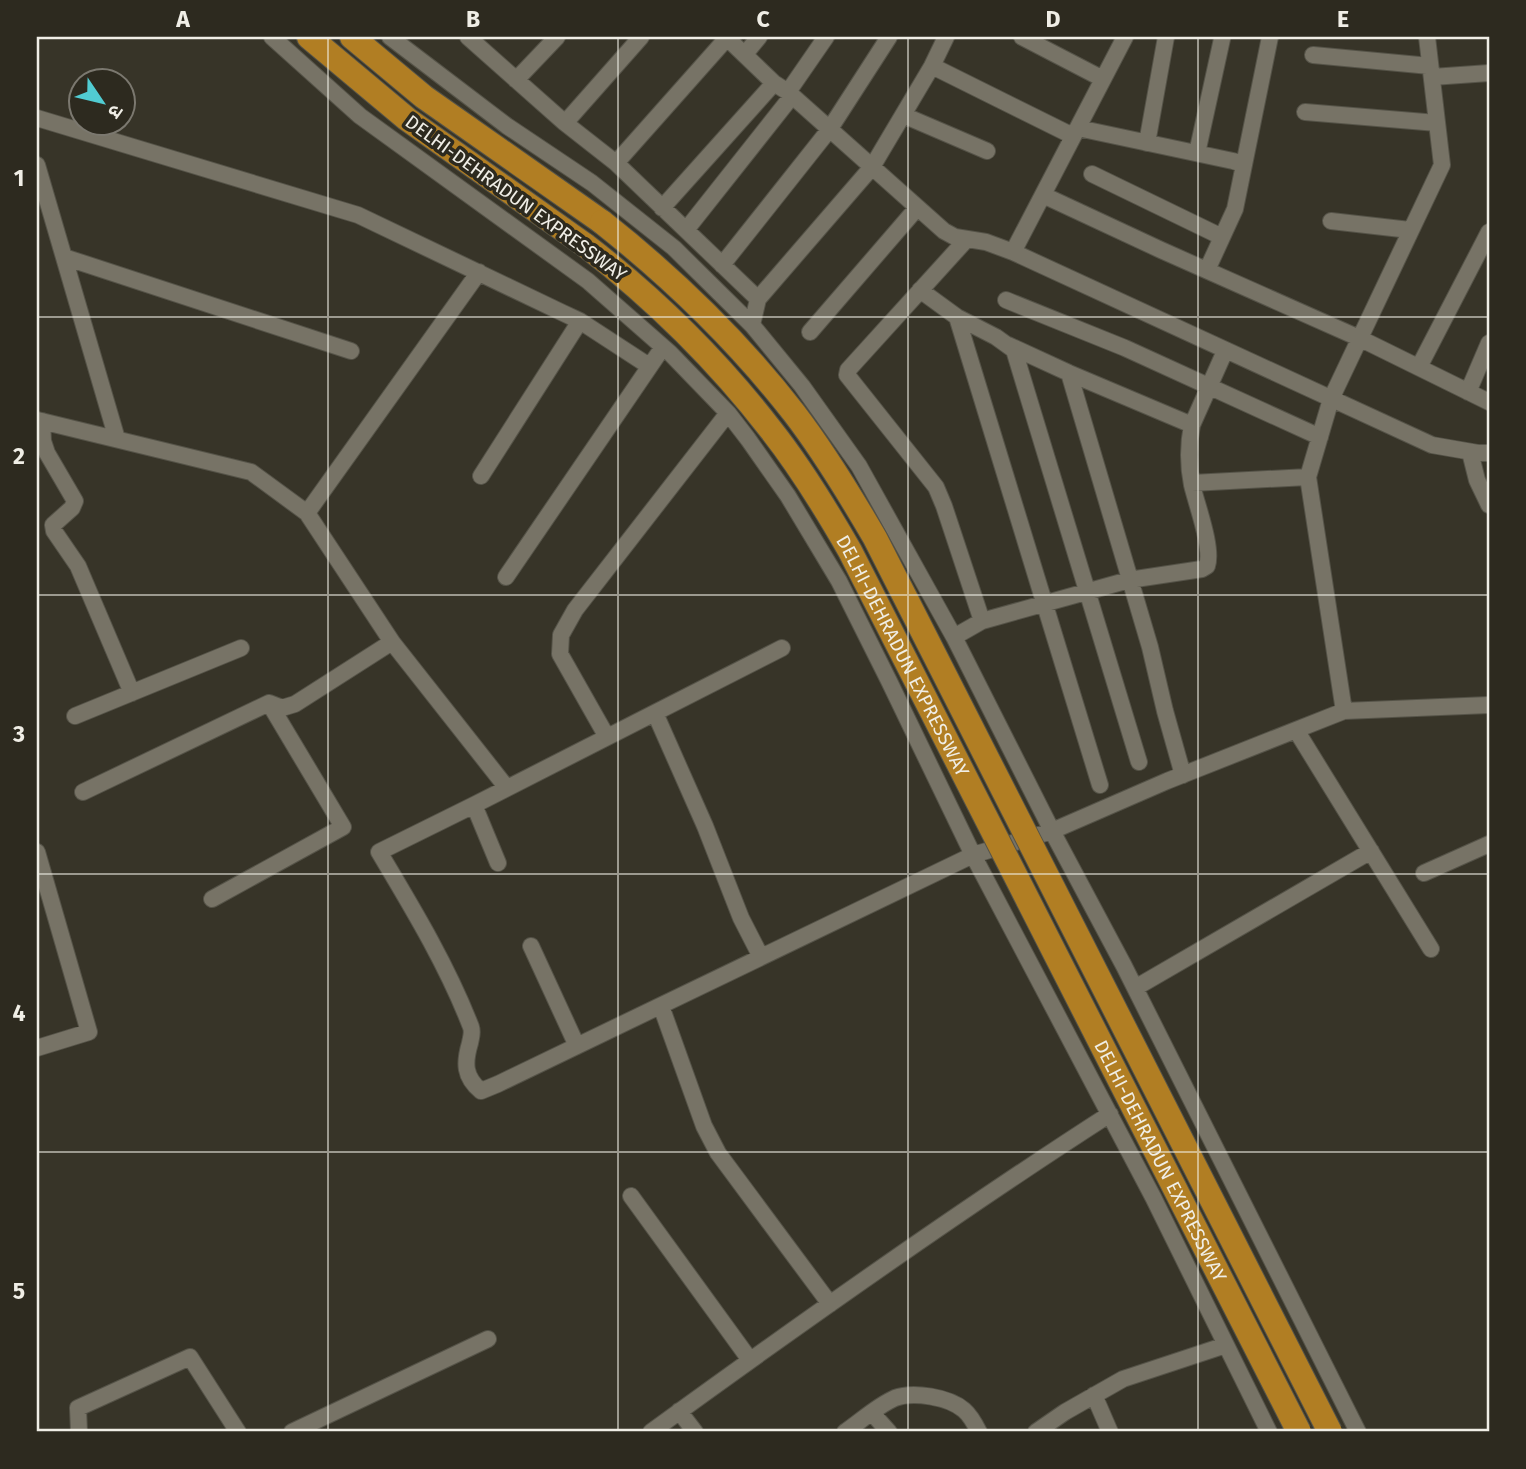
<svg xmlns="http://www.w3.org/2000/svg" width="1526" height="1469" font-family="'Fira Sans','Noto Sans Devanagari',sans-serif">
<style>
.lines{fill:none;stroke-linecap:round;stroke-linejoin:round}
.minor-casing{stroke:#555348;stroke-width:18}
.highway-casing{stroke:#555348;stroke-width:26}
.minor{stroke:#777366;stroke-width:16}
.highway{stroke:#b17e23;stroke-width:24}
.highway-bridge-casing{stroke:#555348;stroke-width:26;stroke-linecap:butt}
.highway-bridge{stroke:#b17e23;stroke-width:24}
.grid{fill:none;stroke:#f0eee6;stroke-width:2;stroke-opacity:0.55}
.labels{text-anchor:middle;dominant-baseline:central;stroke-width:7;stroke-linejoin:round;paint-order:stroke}
.street-label{font-size:19px;fill:#f0eee6;stroke:#2d2a1f}
.neatline{fill:none;stroke:#f0eee6;stroke-width:2.5}
.grid-label{font-size:23px;text-anchor:middle;font-weight:bold;fill:#f0eee6}
</style>
<rect width="100%" height="100%" fill="#373428"/>
<g class="lines">
<g class="minor-casing">
<path id="minor" d="M272,37L360,116L588,281L670,353L728,413L748,439L788,496L839,581L889,681L973,855L1153,1197L1269,1432
M390,37L507,126L592,183L674,248L752,325L802,386L859,466L954,637L1052,831L1124,966L1358,1432
M468,37L565,123L616,163L758,299
M726,37L774,83L788,92L944,231L955,237L986,242L1013,252L1432,445L1478,453H1489
M1022,37L1103,79
M745,54L759,37
M1313,55L1430,66
M932,66L1073,136
M1432,77L1489,73
M516,80L557,37
M788,92L826,37
M1305,112L1437,123
M903,115L987,151
M37,118L358,215L563,313L580,321L649,366
M565,123L641,37
M1078,128L1233,161L1243,164
M1147,143L1166,37
M1197,153L1222,39
M616,163L727,38
M37,165L117,439
M1092,174L1222,237
M1043,195L1161,250L1359,338L1489,402
M662,208L774,83
M1331,221L1410,230
M686,230L792,96
M966,240L848,370L847,375L936,487L944,506L982,621
M1013,252L1125,37
M64,257L351,351
M722,265L829,130L889,37
M1207,270L1235,209L1270,37
M920,290L957,317L996,337L1014,350L1139,762
M1006,300L1125,348L1320,437
M957,317L1100,785
M752,325L758,299L872,167L932,66L946,37
M810,332L917,208
M1008,345L1069,373L1192,425
M1419,367L1489,232
M1069,373L1150,647L1165,711L1183,775
M1468,392L1489,343
M37,420L251,472L307,513L392,642L295,704L282,708L269,703L83,792
M42,421L43,441L47,453L75,501L72,508L53,525L54,531L78,566L132,693
M1470,452L1477,480L1489,505
M481,476L580,321
M1192,483L1308,477
M307,513L479,272
M506,577L663,347
M954,637L982,621L1129,580L1202,569L1207,566C1213,548 1197,506 1192,485C1188,465 1188,445 1192,425L1225,351
M392,642L507,788
M782,648L474,805L379,852C413,909 447,965 471,1027C473,1033 471,1037 470,1043C464,1063 464,1077 481,1091L498,1084L973,855L1052,831L1167,781L1344,711L1489,705
M1344,711L1308,477L1331,399L1442,165L1427,37
M655,713L705,826L741,918L761,957
M75,716L241,648
M1296,730L1431,949
M607,737L560,654L561,635L575,610L728,413
M474,805L498,863
M37,852L89,1032L37,1048
M1424,873L1489,844
M212,899L343,827L269,703
M531,946L577,1046
M1135,988L1371,851
M661,1006L704,1126L718,1153L830,1304
M631,1196L750,1360
M1094,1395L1110,1432
M679,1411L695,1432
M872,1413L889,1432
M79,1432L78,1408L190,1357L238,1432
M292,1432L488,1339
M651,1432C801,1323 953,1215 1110,1114
M845,1432C861,1421 877,1406 895,1398C913,1391 949,1397 964,1410C971,1416 975,1424 979,1432
M1036,1432L1065,1412L1123,1379L1226,1345"/>
</g>
<g class="highway-casing">
<path id="highway" d="M309,37L407,119L585,245
M352,37L424,97L602,222"/>
</g>
<use href="#minor" class="minor"/>
<use href="#highway" class="highway"/>
<g class="highway-bridge-casing">
<g id="highway-bridge">
<path d="M602,222C674,279 738,341 794,413C824,452 850,495 875,538L1330,1432"/>
<path id="s1" d="M585,245C655,299 717,360 771,430C801,468 826,509 850,551L1299,1432"/>
</g>
</g>
<use href="#highway-bridge" class="highway-bridge"/>
</g>
<path class="grid" d="M328,37V1432M618,37V1432M908,37V1432M1198,37V1432M37,317H1489M37,595H1489M37,874H1489M37,1152H1489"/>
<g class="labels">
<g class="street-label">
<text transform="translate(516 198) rotate(36)">DELHI-DEHRADUN EXPRESSWAY</text>
<text stroke="none"><textPath href="#s1" startOffset="525">DELHI-DEHRADUN EXPRESSWAY</textPath></text>
<text stroke="none"><textPath href="#s1" startOffset="1092">DELHI-DEHRADUN EXPRESSWAY</textPath></text>
</g>
</g>
<rect width="1526" height="1469" fill="none" stroke="#2d2a1f" stroke-width="77"/>
<g transform="translate(102 102) rotate(125)"><circle r="33" fill="#2d2a1f" stroke="#7b786f" stroke-width="2"/>
<path d="M0-5L12 26L0 18L-12 26Z" fill="#51ccd2"/>
<text y="-10" font-size="19" font-weight="bold" text-anchor="middle" fill="#f0eee6">उ</text>
</g>
<rect x="38" y="38" width="1450" height="1392" class="neatline"/>
<g class="grid-label">
<text x="183" y="27">A</text>
<text x="473" y="27">B</text>
<text x="763" y="27">C</text>
<text x="1053" y="27">D</text>
<text x="1343" y="27">E</text>
<text x="19" y="186">1</text>
<text x="19" y="464">2</text>
<text x="19" y="742">3</text>
<text x="19" y="1021">4</text>
<text x="19" y="1299">5</text>
</g>
</svg>
